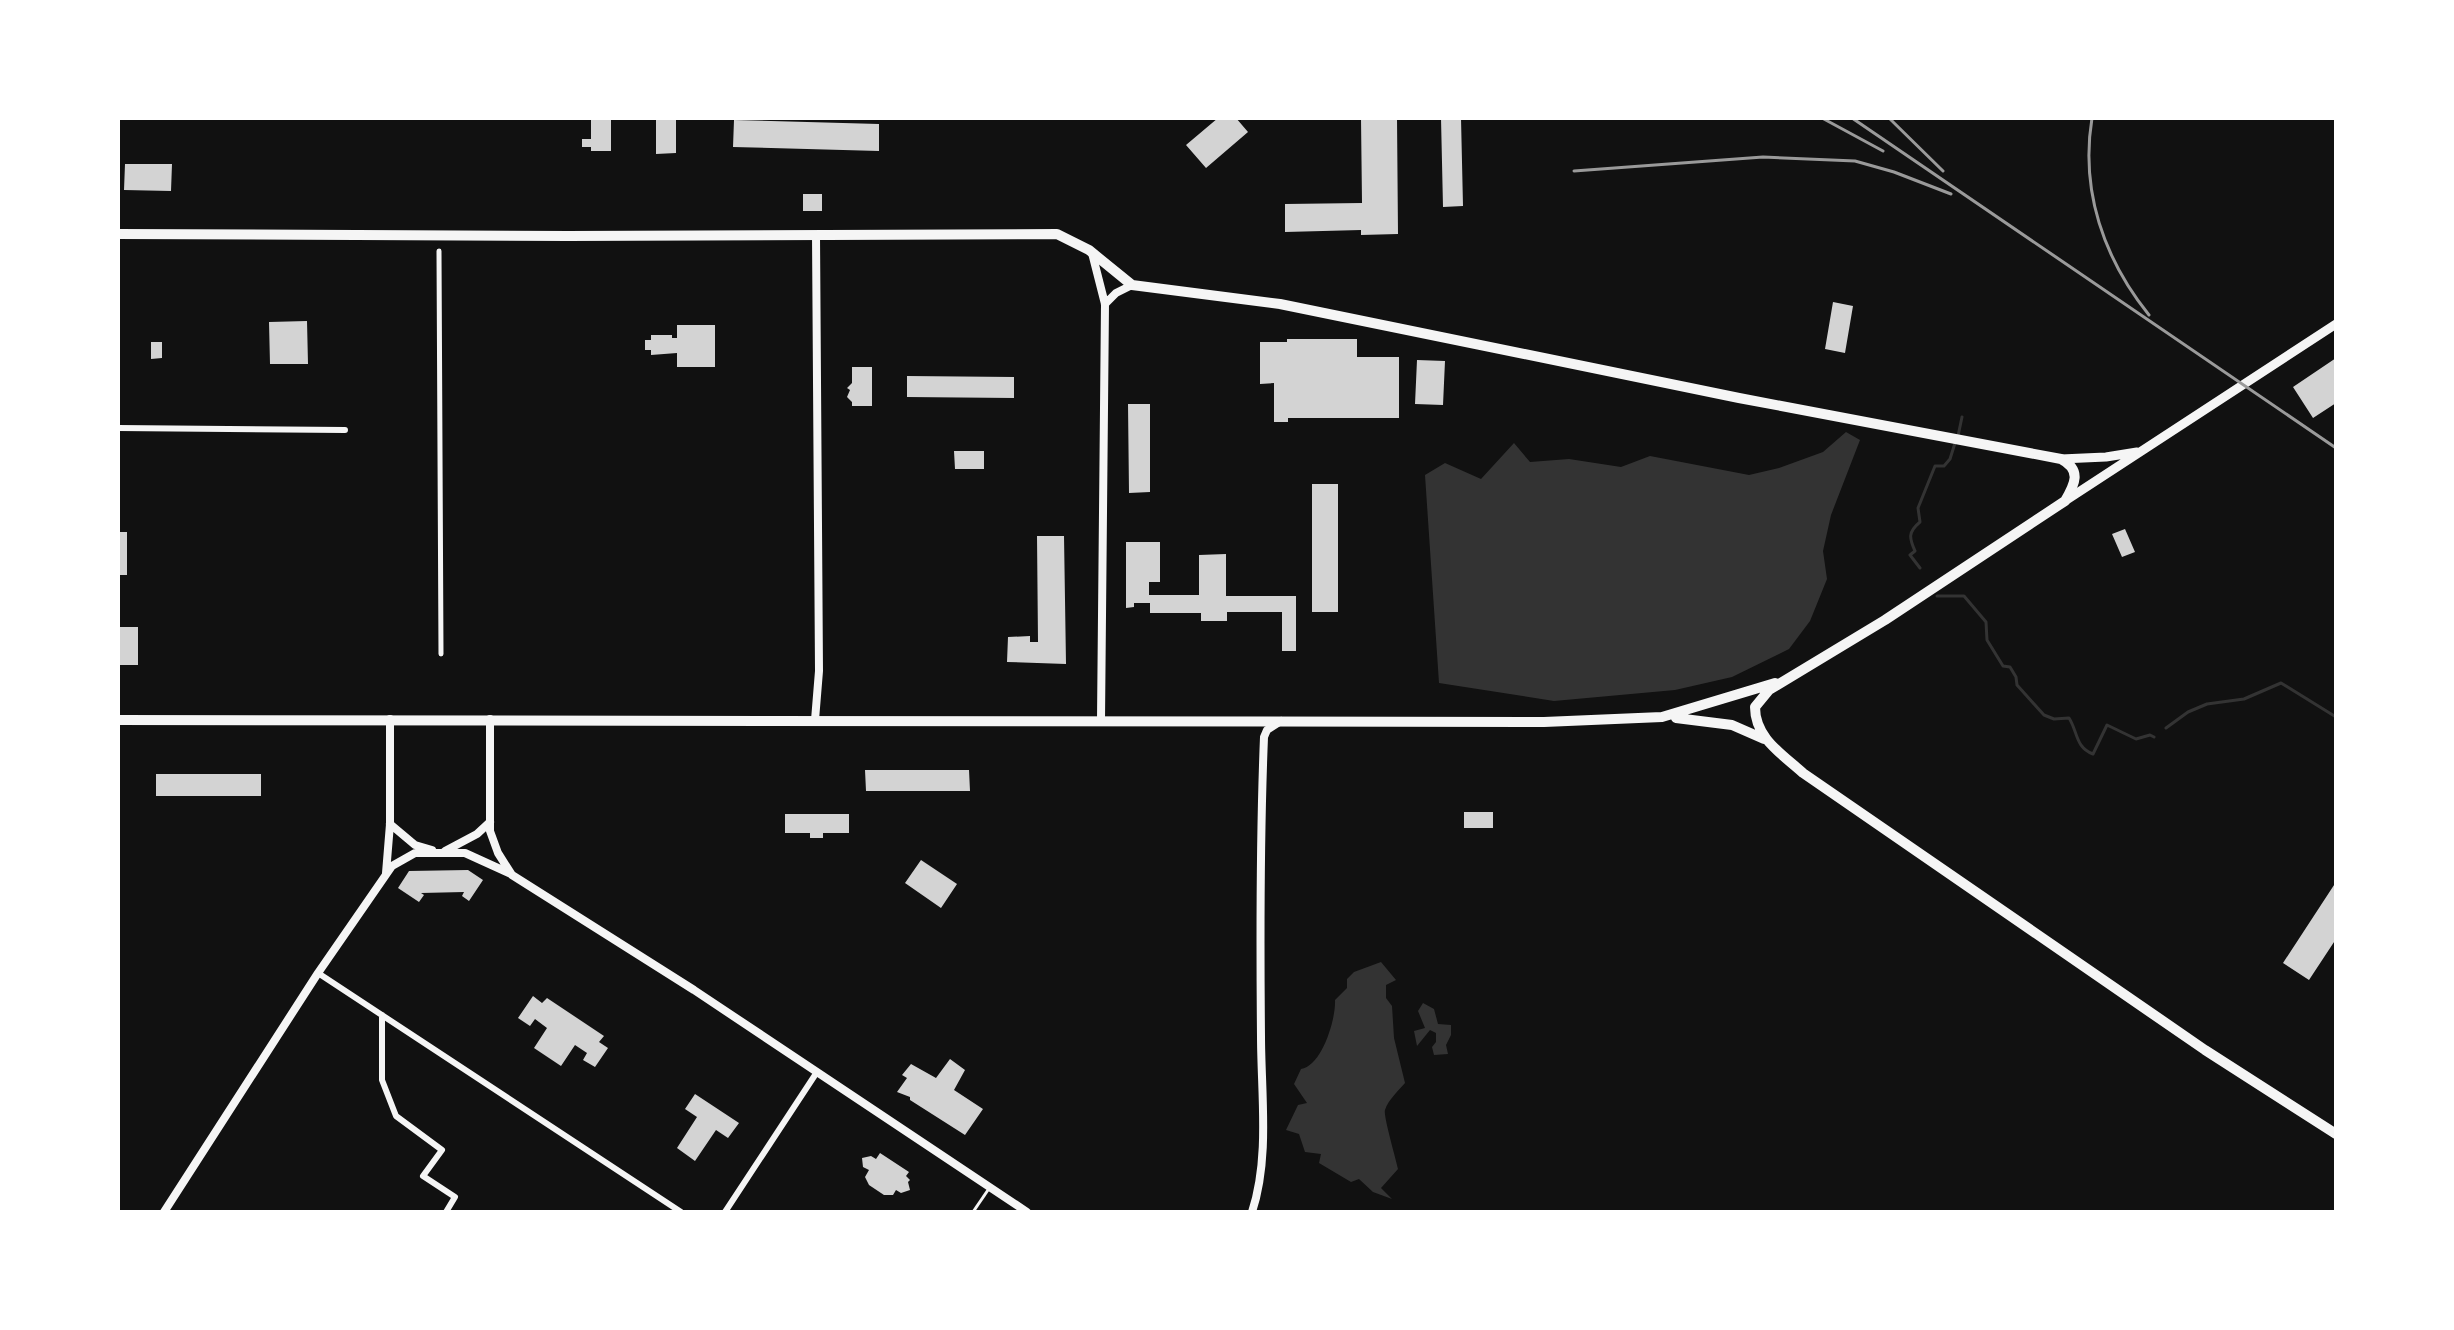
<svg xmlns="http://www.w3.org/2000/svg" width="2454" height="1330" font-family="'PT Sans',sans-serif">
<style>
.water{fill:#333}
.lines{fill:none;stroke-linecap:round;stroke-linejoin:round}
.stream{stroke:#333;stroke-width:3}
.building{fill:#d3d3d3}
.service{stroke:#f5f5f5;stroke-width:3}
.pedestrian{stroke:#f5f5f5;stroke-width:5}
.minor{stroke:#f5f5f5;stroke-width:6}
.tertiary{stroke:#f5f5f5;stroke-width:8}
.secondary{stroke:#f5f5f5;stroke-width:9}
.primary{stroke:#f5f5f5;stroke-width:10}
.rail{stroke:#9a9a9a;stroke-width:3}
</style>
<rect width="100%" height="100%" fill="#111"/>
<path class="water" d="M1846,432L1860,440L1831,515L1823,551L1827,579L1810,621L1789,649L1732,677L1675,690L1554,701L1439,683L1425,475L1445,463L1481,479L1514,443L1530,462L1569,459L1621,467L1650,456L1749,475L1779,468L1823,452Z
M1381,962L1396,980L1386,985V998L1392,1006L1394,1038L1405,1083C1399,1090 1388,1100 1385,1110C1383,1115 1396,1159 1398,1169L1381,1188L1392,1199L1373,1192L1359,1179L1351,1182L1319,1163L1321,1154L1305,1152L1299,1134L1286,1130L1298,1105L1307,1103L1294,1084L1301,1069C1322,1066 1336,1019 1335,1000L1347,988V979L1354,972Z
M1423,1003L1434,1009L1438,1024L1451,1025V1035L1446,1045L1448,1054L1434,1055L1432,1047L1436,1042V1033L1430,1030L1417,1046L1414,1031L1425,1028L1418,1011Z"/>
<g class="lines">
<path class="stream" d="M1958,436L1962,417
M1920,568L1910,555L1915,551C1909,538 1908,532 1920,522L1918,508L1935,466H1944L1950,459L1955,443
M1937,596H1964L1986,622L1987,640L2003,666L2010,667L2016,677L2017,685L2044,715L2054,719L2069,718C2078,732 2075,747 2093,754L2107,725L2136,739L2150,735L2154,737
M2166,728L2188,712L2207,704L2244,699L2281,683L2336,717"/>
</g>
<path class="building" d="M591,118H611V151H591V147H582V139H591Z
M656,118H676V153L656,154Z
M1218,118H1236L1248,132L1206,168L1186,145Z
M1361,118H1397L1398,234L1361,235V230L1285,232V204L1362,203Z
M1441,118H1461L1463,206L1443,207Z
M734,120L879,124V151L733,147Z
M125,164H172L171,191L124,190Z
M803,194H822V211H803Z
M1833,302L1853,306L1845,353L1825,349Z
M307,321L308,364H270L269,322Z
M677,325H715V367H677V353L651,355V350H645V340H651V335H672V338H677Z
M1287,339H1357V357H1399V418H1288V422H1274V383L1260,384V342H1287Z
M151,342H162V358L151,359Z
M2336,358V403L2313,418L2293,387Z
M1417,360L1445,361L1443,405L1415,404Z
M852,367H872V406H852V402L847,397L850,390L847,388L852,383Z
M907,376L1014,377V398L907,397Z
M1128,404H1150V492L1129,493Z
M954,451H984V469H955Z
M1312,484H1338V612H1312Z
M2125,529L2135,552L2122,557L2112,534Z
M118,532H127V575H118Z
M1037,536H1064L1066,664L1007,662L1008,637L1030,636V642H1038Z
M1126,542H1160V582H1149V595H1199V555L1226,554V596H1296V651H1282V612H1227V621H1201V613H1150V603H1134V607L1126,608Z
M118,627H138V665H118Z
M865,770H969L970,791H866Z
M156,774H261V796H156Z
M1464,812H1493V828H1464Z
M785,814H849V833H823V838H810V833H785Z
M921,860L957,884L941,908L905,883Z
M468,870L483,880L469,901L462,896L464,892L421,893L424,895L419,902L398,888L409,871Z
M2336,882V939L2309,980L2283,963Z
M533,996L542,1003L547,998L604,1036L599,1042L608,1048L595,1067L583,1060L587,1053L575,1045L561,1066L534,1048L547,1028L535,1019L530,1026L518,1018Z
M950,1059L965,1070L954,1090L983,1109L965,1135L910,1100V1097L897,1092L907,1078L902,1075L911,1064L936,1078Z
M695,1094L739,1123L728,1138L716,1130L695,1161L677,1148L697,1117L685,1109Z
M880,1153L909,1172L906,1176L910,1180L908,1182L910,1190L901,1193L896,1190L893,1195H884L869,1185L865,1177L869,1170L863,1167L862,1158L871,1156L876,1159Z"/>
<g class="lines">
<path class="service" d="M973,1212L988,1190"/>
<path class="pedestrian" d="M439,251L441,654"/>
<path class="minor" d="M118,428L345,430
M318,973L681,1212
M382,1015V1080L396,1116L442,1150L423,1176L455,1197L446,1212
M725,1212L817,1072"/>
<path class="tertiary" d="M1092,253L1105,304L1101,720
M1105,304L1116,293L1132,285
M490,719V831L498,853L512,875L694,990L1027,1212
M815,720L819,671L816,235
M390,824L415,845L432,850
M445,851L477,834L490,822
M386,873L390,824V719
M164,1212L318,973L392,866L415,853H465L509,873
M1252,1212C1270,1158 1261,1093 1261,1036C1260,936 1260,837 1264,737L1267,730L1281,721"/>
<path class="secondary" d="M2061,459L2106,457L2137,452
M2065,501L2336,324"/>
<path class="primary" d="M118,234L568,236L1057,234L1089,250L1132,285L1280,304L1739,398L2061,459C2082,470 2075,484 2065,501L1885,620L1769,690L1755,707C1755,738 1782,754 1803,773L2205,1050L2336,1134
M1676,718L1732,725L1764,739
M118,720L1544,722L1662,717L1775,683"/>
<path class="rail" d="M1822,118L1883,151
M1852,118L2336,448
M1889,118L1943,171
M2092,118C2080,191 2104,259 2149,315
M1574,171L1763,157L1855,161L1894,172L1951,194"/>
</g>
<rect width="2454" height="1330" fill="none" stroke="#ffffff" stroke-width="240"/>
</svg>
